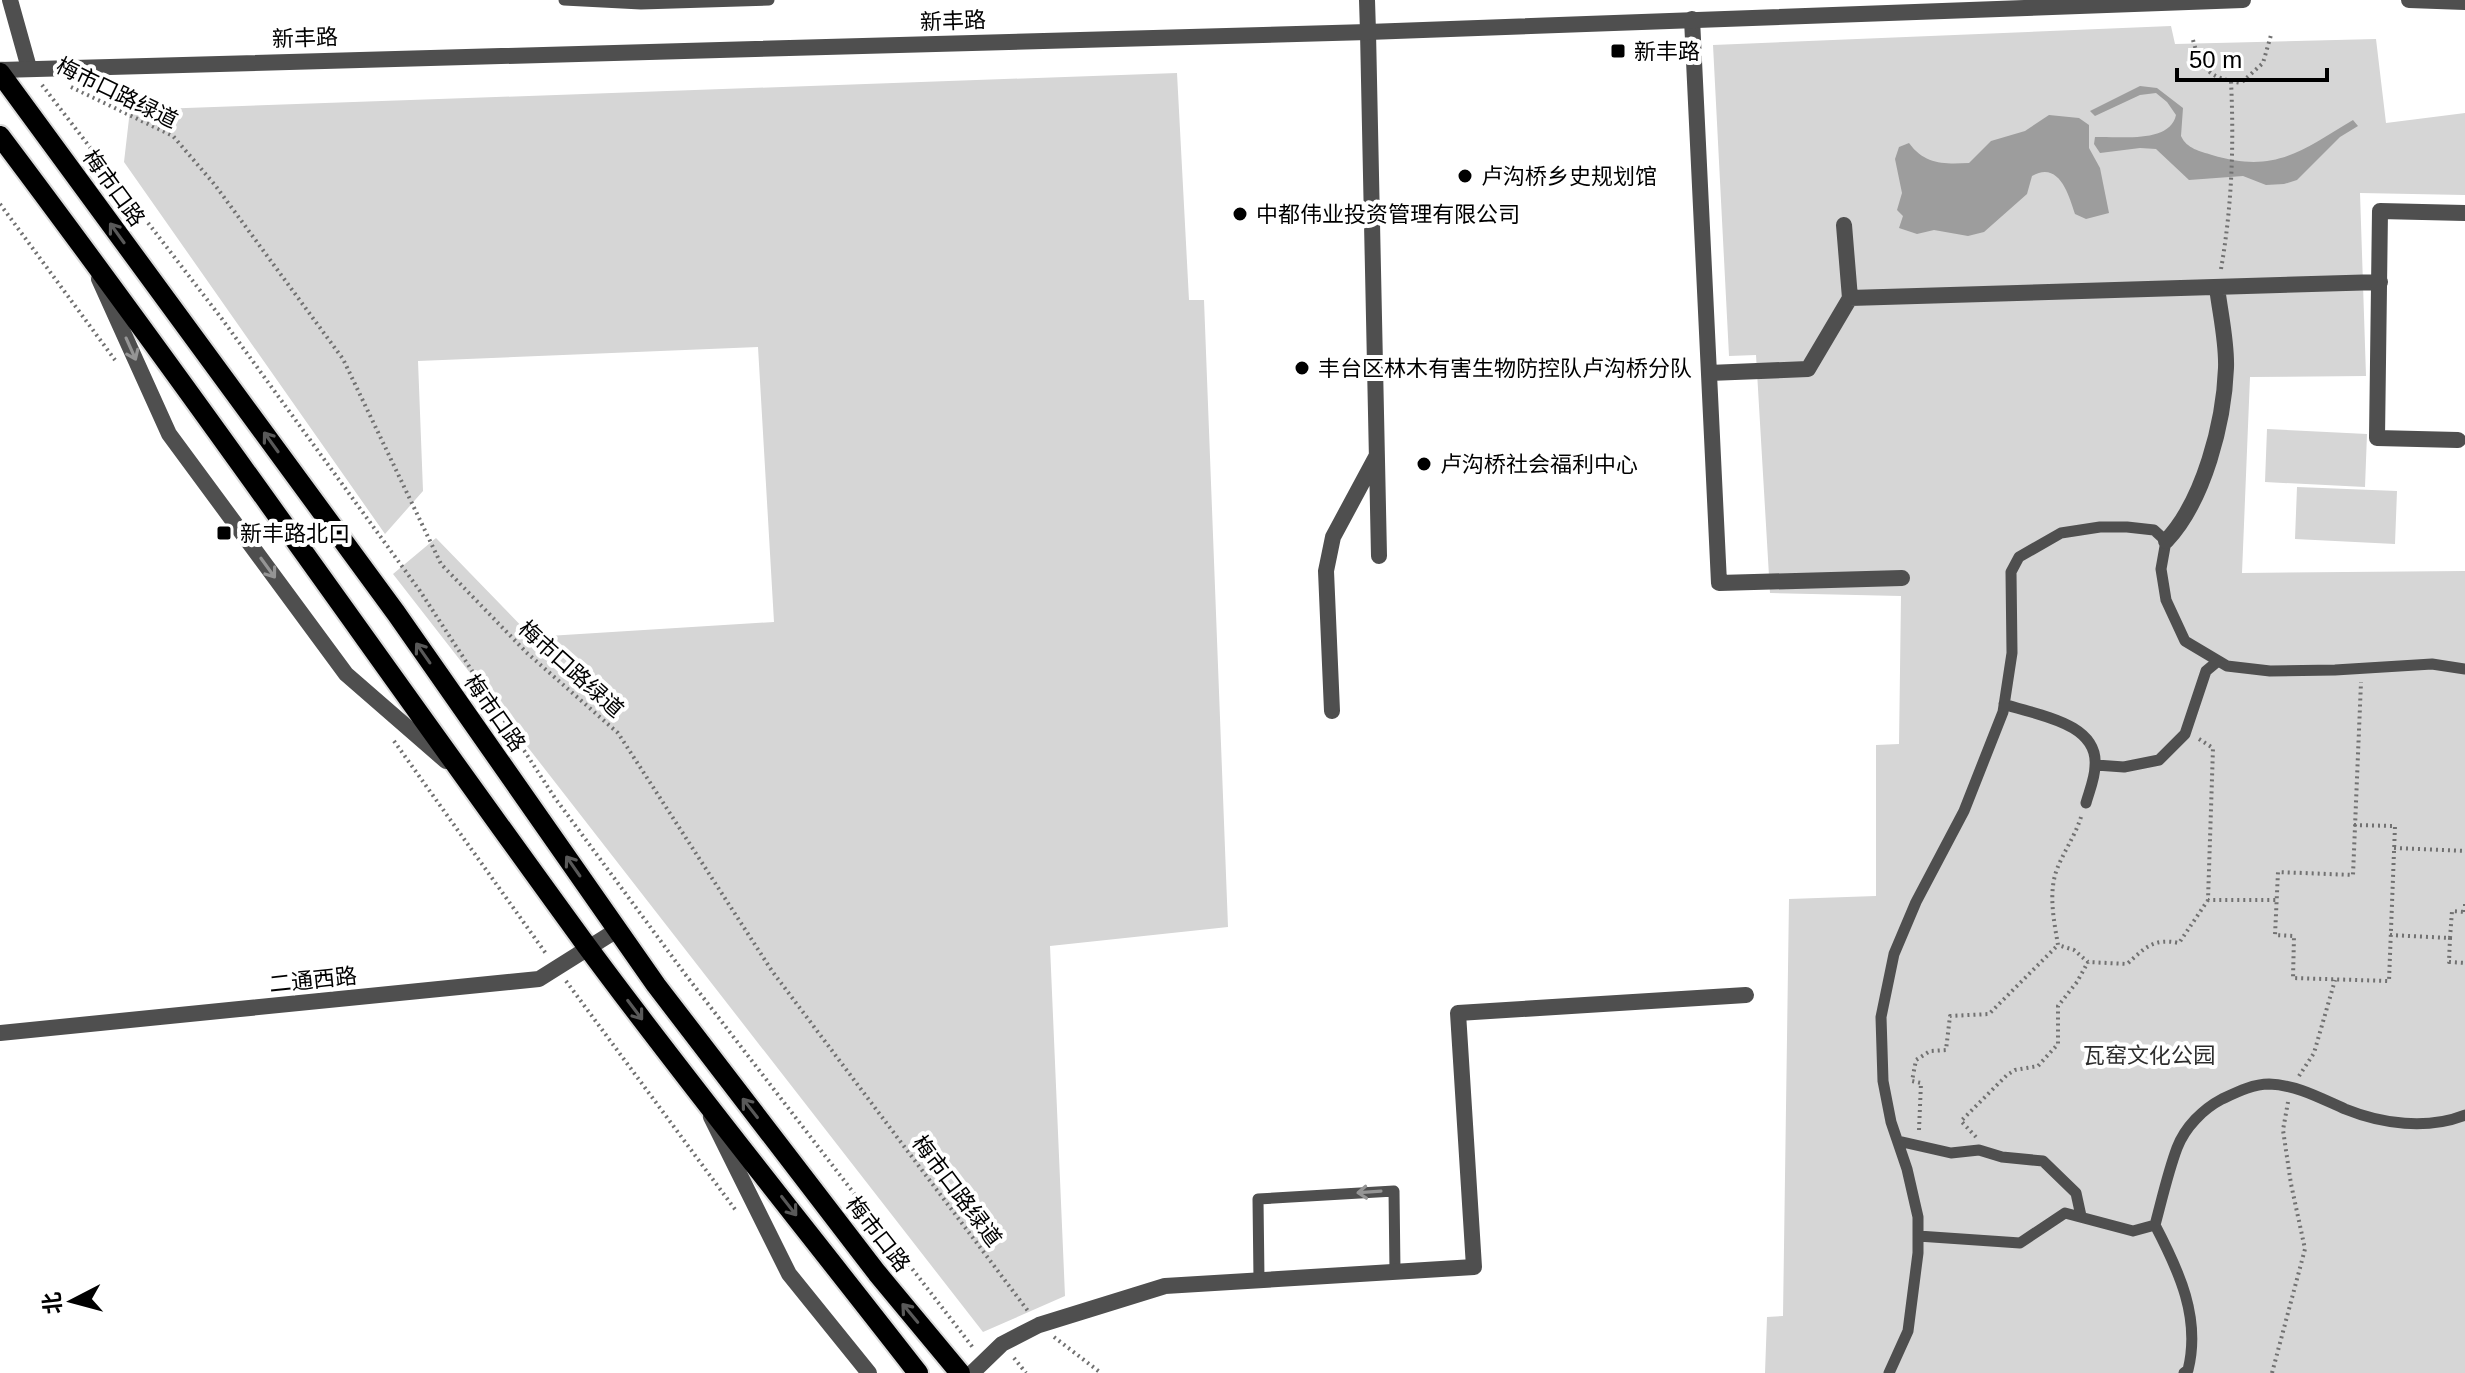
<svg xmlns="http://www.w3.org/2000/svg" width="2465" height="1373" font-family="Arial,'Noto Sans SC',sans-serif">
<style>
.green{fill:#d6d6d6}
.water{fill:#9d9d9d}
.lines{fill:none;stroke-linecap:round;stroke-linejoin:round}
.primary-casing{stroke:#dbdbdb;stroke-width:24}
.path{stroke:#717171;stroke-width:4;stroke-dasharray:2 4;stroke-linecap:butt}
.service{stroke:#4f4f4f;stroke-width:11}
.minor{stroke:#4f4f4f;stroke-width:16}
.tertiary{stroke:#4f4f4f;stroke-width:16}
.primary{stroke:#000;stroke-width:20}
.oneway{stroke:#595959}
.oneway2{stroke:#959595}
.poi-dot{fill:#000;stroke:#fff;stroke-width:3}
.labels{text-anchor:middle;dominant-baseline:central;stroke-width:8;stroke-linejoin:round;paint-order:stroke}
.street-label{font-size:22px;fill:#000;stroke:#fff}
.poi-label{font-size:22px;fill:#000;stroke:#fff;text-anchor:start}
.park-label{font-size:22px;fill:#2d2d2d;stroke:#fff}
</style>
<rect width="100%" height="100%" fill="#fff"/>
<path class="green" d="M2171,26L2175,44L2376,39L2386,123L2465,113V195L2360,193L2366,376L2250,377L2242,573L2465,571V1373H1765L1767,1317L1783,1316L1789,899L1876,896V745L1899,744L1901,596L1770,593L1756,355L1729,356L1713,45Z
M1177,73L1189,300H1204L1228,927L1050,946L1065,1296L983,1332L393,574L436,538L532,637L774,622L758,347L418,361L423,491L385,534L124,162L130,110Z
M2267,429L2367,434L2365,487L2265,482Z
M2297,487L2397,491L2395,544L2295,539Z"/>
<path class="water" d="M2140,86L2157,88L2183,108L2181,136C2187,149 2200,151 2212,155C2275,174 2301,151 2353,120L2358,126L2340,137L2297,180L2284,184L2266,185L2243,176L2189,180L2156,149L2140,148L2100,153L2094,144L2095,137C2119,136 2170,144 2176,115L2167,102L2156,93L2140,95L2095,116L2090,111Z
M2049,115L2079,118L2089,125V148L2100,168L2109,213L2086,219L2075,214C2069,195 2059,160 2032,176L2027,194L1984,232L1968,236L1934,230L1917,234L1899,228L1903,216L1897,210L1902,193L1895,159L1899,147L1909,143C1925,165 1944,164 1969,163L1991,141L2025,131Z"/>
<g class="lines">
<g class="primary-casing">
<path id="primary" d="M0,73L396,613L656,985L877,1273L960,1373
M0,136C200,402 390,676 586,945C693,1090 807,1230 918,1373"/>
</g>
<path class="path" d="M2193,40C2201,70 2210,78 2241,83L2263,63L2271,35
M42,85L222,319L420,591L555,798L685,974L974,1349
M71,87L173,136L215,185L343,359L441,564L527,653L618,733L772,971L1028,1311
M0,204L115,360
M2221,269C2232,206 2234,145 2231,81
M2199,739L2213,748L2208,900H2276
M394,741L547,955
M2081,817C2075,836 2064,851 2057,869C2048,893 2054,921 2058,945L2074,950L2088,962L2127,964C2146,947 2153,938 2179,943L2208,900
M2354,825L2395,826L2389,981L2293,978L2294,936L2275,935L2278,872L2353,875L2361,682
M2394,848L2465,851
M2465,912V904
M2390,935L2450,938L2449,962L2465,963
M2450,938L2452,911L2465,912
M566,981L737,1212
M2299,1076L2314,1053L2335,980
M1919,1130L1921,1083L1912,1081L1916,1060L1930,1051L1946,1050L1950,1016L1989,1014L2058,945
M1976,1137L1961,1121L2007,1075L2015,1070L2038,1066L2058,1044V1006L2077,982L2088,962
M1054,1337L1101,1373
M1014,1358L1026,1373
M2272,1373L2305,1249L2291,1184L2283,1130L2288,1102"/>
<path class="service" d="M564,0L641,4L769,0
M2004,704C2035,715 2099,722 2095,766C2095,778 2089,792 2086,803
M2096,765L2124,767L2159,760L2185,734L2206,671L2218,661
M1898,1141L1951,1153L1979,1150L2002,1157L2043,1161L2076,1193L2081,1216
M1918,1236L2020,1243L2065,1213L2133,1231L2155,1225
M1259,1279L1258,1199L1394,1191L1395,1271
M1889,1373L1908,1331L1918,1253V1217L1907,1169L1891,1122L1883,1081L1881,1017L1894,954L1916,902L1964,811L2003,712L2012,653L2011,572L2019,557L2061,533L2100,527H2127L2154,530L2166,541L2161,569L2166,600L2185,641L2227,666L2270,671L2335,670L2432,664L2465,669
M2184,1373L2188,1370C2201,1318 2179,1271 2155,1225C2162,1199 2168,1172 2177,1148C2185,1127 2203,1109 2222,1099C2237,1092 2253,1084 2269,1084C2297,1085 2320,1098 2345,1109C2382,1124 2427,1130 2465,1115"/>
<path class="minor" d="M10,0L29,68
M1692,19L1719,583L1902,578
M1368,32L1379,556
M1844,225L1850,298
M1709,373L1808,369L1850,298L2380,282
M2458,440L2377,438L2380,211L2465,213
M2166,541C2204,501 2224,422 2226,368C2227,342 2220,313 2217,287
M1332,711L1326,571L1333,537L1376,457
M972,1373L1002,1344L1039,1325L1165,1286L1474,1267L1458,1013L1746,995"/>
<path class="tertiary" d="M1367,0L1368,32
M2409,0L2465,2
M0,70L1368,32L2243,0
M99,279L169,434L346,674L446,761
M0,1033L539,979L617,930
M711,1117L789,1274L869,1373"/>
<use href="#primary" class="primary"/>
</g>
<defs><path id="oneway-shaft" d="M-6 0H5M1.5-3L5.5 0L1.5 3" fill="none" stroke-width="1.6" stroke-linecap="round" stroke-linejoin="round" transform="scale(2)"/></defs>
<g class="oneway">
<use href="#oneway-shaft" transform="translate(117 233) rotate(-126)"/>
<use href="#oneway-shaft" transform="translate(271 442) rotate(-126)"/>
<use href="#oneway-shaft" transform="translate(423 653) rotate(-125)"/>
<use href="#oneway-shaft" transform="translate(573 866) rotate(-125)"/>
<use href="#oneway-shaft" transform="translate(635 1010) rotate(53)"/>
<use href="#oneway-shaft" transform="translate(750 1108) rotate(-128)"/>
<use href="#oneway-shaft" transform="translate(789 1206) rotate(52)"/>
<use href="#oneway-shaft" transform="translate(910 1313) rotate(-130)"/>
</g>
<g class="oneway2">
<use href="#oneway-shaft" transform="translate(131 349) rotate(66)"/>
<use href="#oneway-shaft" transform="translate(268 568) rotate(54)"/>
<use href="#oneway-shaft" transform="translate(1369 1192) rotate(176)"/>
</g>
<g class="poi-dot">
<rect x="1610" y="43" width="16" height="16" rx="4"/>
<circle cx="1465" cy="176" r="8"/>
<circle cx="1240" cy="214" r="8"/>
<circle cx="1302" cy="368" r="8"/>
<circle cx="1424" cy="464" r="8"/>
<rect x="216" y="525" width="16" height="16" rx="4"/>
</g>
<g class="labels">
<g class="street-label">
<text transform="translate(953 21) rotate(-2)">新丰路</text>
<text transform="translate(305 38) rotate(-2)">新丰路</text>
<text transform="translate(117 93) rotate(26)">梅市口路绿道</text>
<text transform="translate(114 188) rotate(54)">梅市口路</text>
<text transform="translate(571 669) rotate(42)">梅市口路绿道</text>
<text transform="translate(495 713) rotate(55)">梅市口路</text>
<text transform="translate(313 980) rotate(-6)">二通西路</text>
<text transform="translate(957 1191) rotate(53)">梅市口路绿道</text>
<text transform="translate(878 1234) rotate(52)">梅市口路</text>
</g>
<g class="poi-label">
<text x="1634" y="51">新丰路</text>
<text x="1481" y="176">卢沟桥乡史规划馆</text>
<text x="1256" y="214">中都伟业投资管理有限公司</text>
<text x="1318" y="368">丰台区林木有害生物防控队卢沟桥分队</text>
<text x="1440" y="464">卢沟桥社会福利中心</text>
<text x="240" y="533">新丰路北口</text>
</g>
<g class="park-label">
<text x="2149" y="1055">瓦窑文化公园</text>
</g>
</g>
<g transform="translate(72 1301) rotate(264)" stroke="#ffffff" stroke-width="6" paint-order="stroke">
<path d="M0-6L14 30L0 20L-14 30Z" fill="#000000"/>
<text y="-12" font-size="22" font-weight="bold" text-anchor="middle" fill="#000000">北</text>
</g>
<path d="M2177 68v12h150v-12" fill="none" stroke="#000000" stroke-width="4"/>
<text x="2189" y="68" font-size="24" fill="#000000" stroke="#ffffff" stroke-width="6" paint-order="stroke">50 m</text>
</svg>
